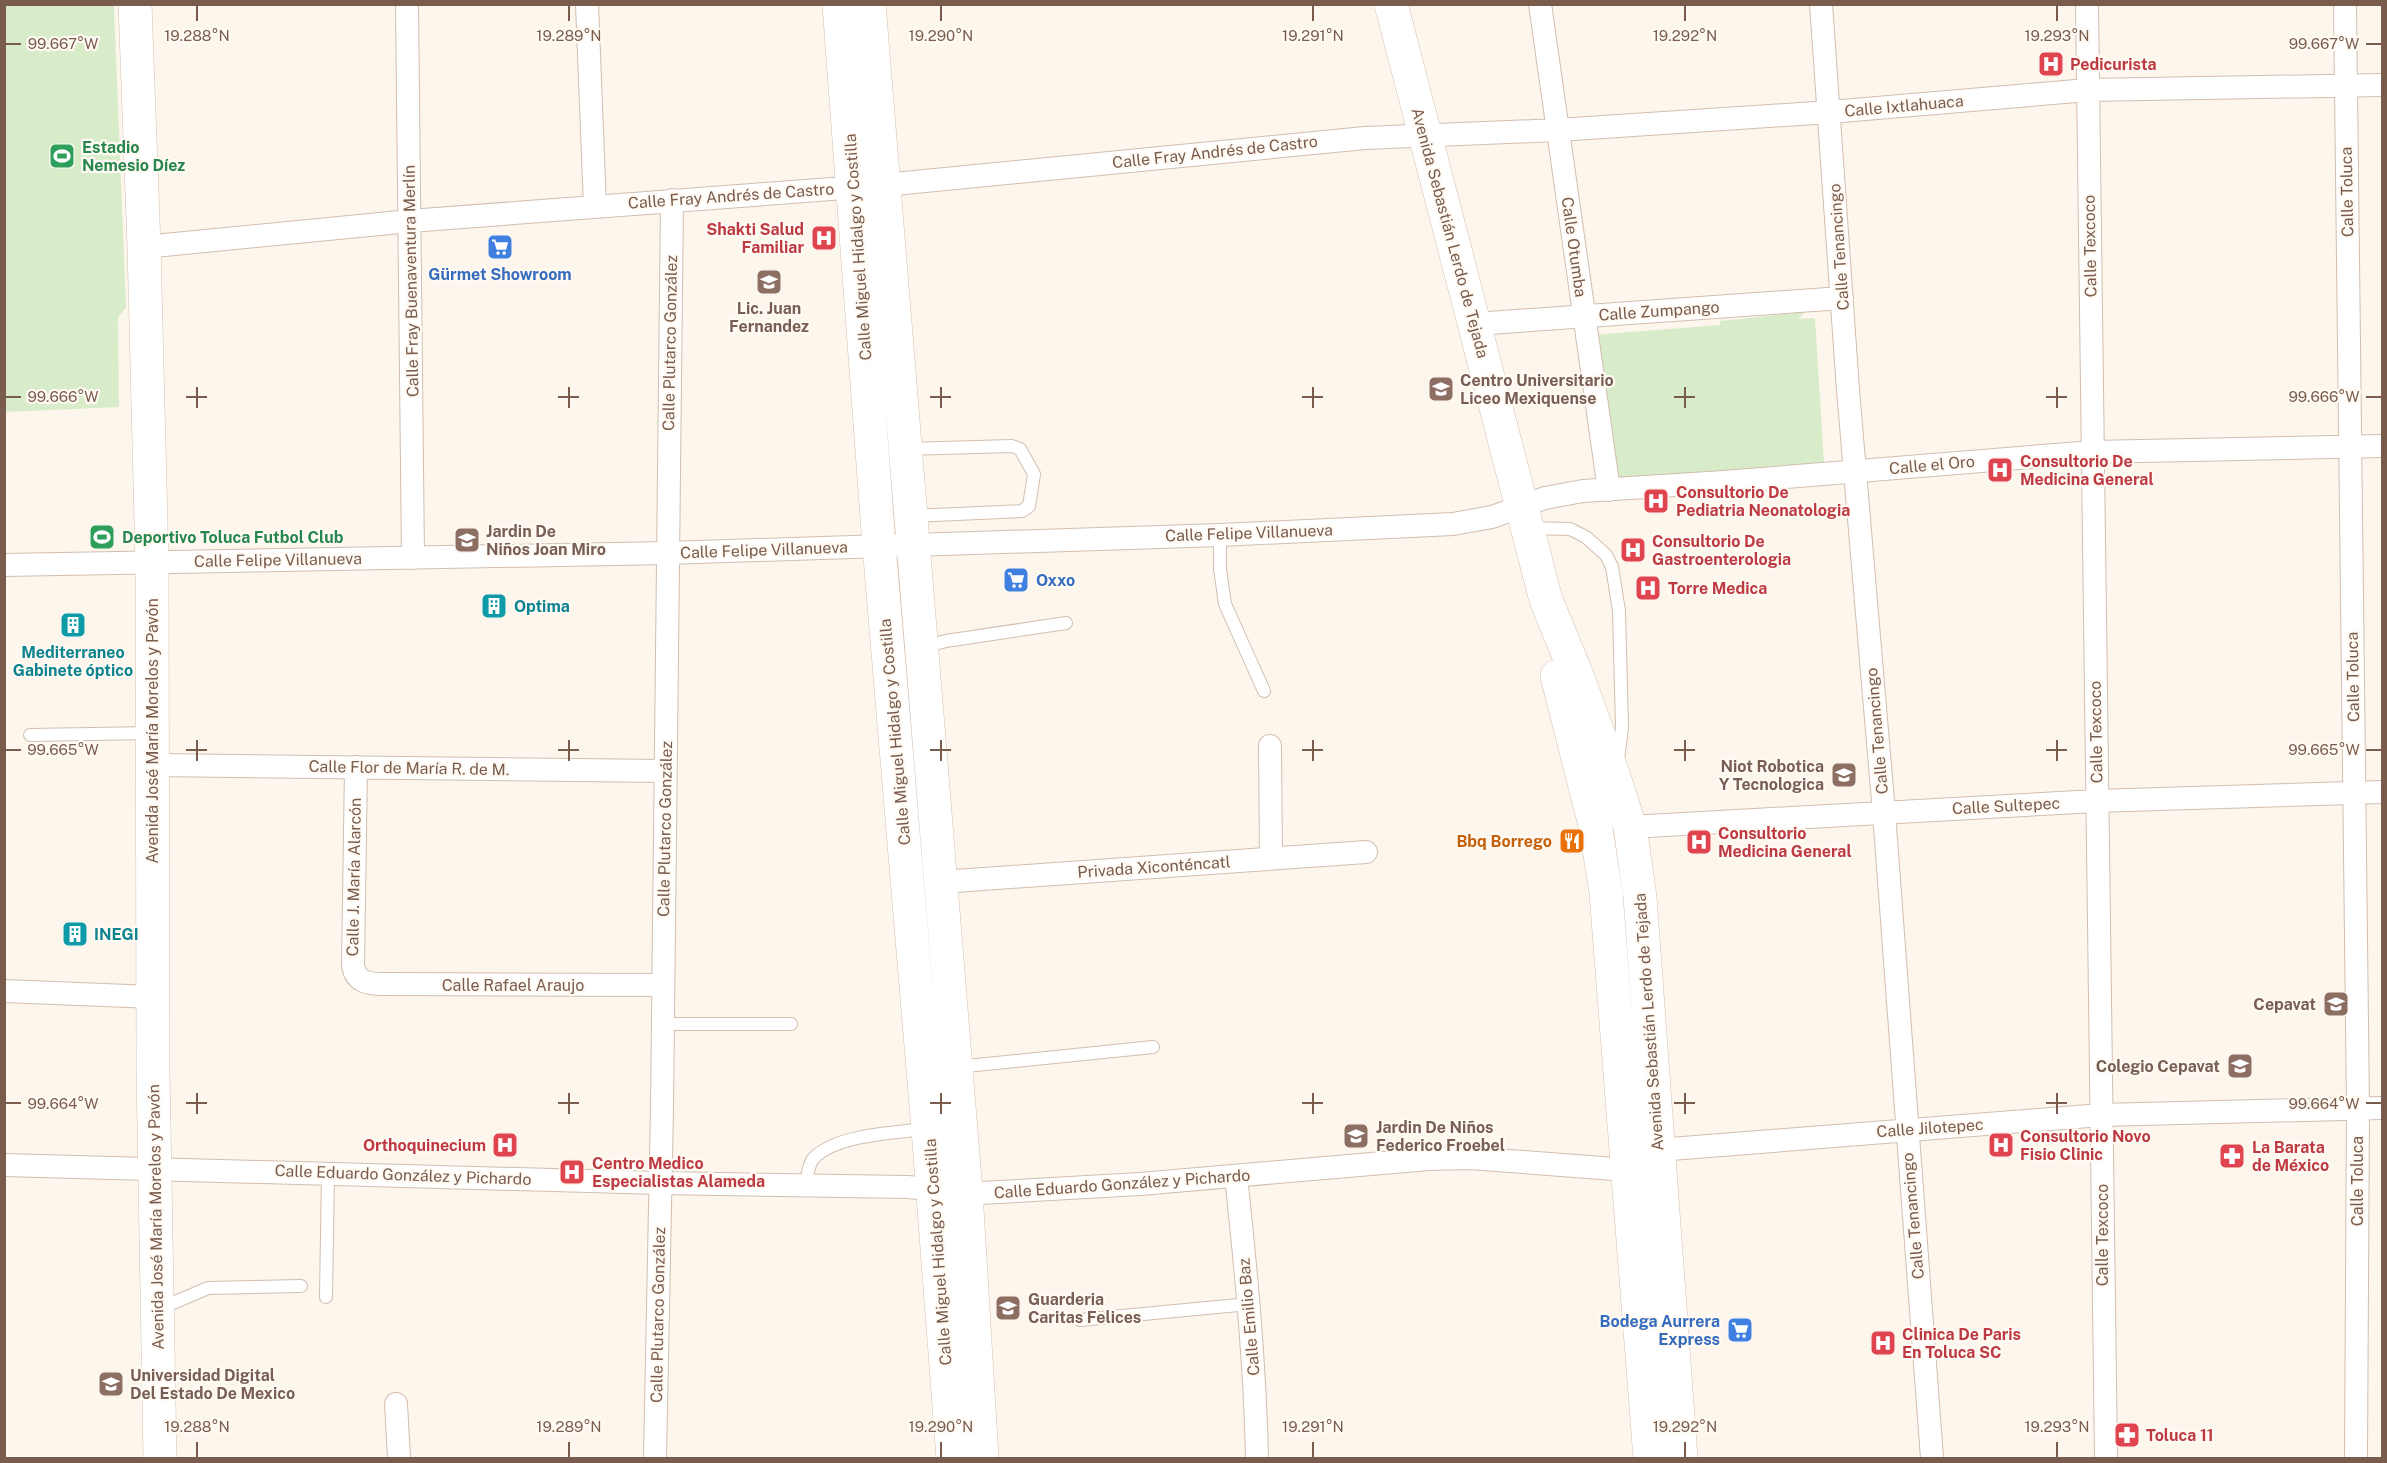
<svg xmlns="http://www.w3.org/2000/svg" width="2387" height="1463" font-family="'Public Sans',sans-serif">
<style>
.green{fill:#d8ecc9}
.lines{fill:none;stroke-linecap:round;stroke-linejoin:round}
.service-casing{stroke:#d1beb0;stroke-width:14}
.minor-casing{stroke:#d1beb0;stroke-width:24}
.secondary-casing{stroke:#d6c0b0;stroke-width:34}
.service{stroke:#fff;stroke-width:12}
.minor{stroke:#fff;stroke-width:22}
.secondary{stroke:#fff;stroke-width:33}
.ticks{fill:none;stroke:#7a5c4d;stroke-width:2}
.labels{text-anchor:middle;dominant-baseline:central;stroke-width:4.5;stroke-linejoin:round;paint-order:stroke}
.health-label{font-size:16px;font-weight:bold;fill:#be3a42;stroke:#fffaf3;text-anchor:start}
.street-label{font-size:16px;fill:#7a5c4d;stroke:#fffaf3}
.leisure-label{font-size:16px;font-weight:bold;fill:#27864d;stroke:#fffaf3;text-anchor:start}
.shop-label{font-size:16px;font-weight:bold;fill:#366cbe;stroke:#fffaf3}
.education-label{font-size:16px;font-weight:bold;fill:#785e54;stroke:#fffaf3;text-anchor:start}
.culture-label{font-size:16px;font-weight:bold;fill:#0d838f;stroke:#fffaf3;text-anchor:start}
.food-label{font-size:16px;font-weight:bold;fill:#c56008;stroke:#fffaf3;text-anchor:end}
.ticks-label{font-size:15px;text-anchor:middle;fill:#7a5c4d;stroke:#fffaf3;stroke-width:4.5;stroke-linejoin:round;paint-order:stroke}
</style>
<rect width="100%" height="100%" fill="#fdf6ec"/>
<path class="green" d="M4,5H114L126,307L118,318L119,407L5,412Z
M1805,312L1798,319L1815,318L1824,463L1614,483L1593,335L1720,325V321Z"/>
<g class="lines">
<g class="service-casing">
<path id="service" d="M906,449L1012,446L1020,449L1034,474L1029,506L1022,511L912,516
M1529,528L1570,529L1586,537L1606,555L1612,567L1619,611L1622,727L1618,761
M1220,535V569L1225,604L1264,691
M923,647L946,641L1066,623
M30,735L152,733
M662,1024H791
M957,1067L1153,1047
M806,1185C807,1178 808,1165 813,1159C834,1135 897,1132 928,1129
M326,1297L328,1173
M159,1309L208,1288L301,1286
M1080,1320L1249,1304"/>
</g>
<g class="minor-casing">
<path id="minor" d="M407,4L413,558
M587,4L595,207
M1540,4L1609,490
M1821,4L1848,390L1884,813L1932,1458
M2087,4L2106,1458
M2345,4L2358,1108L2356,1458
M144,247L410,221L884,185L1365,138L1558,130L1830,112L2088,90L2382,85
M1475,324L1842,298
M4,565L668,553L1220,535L1453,524L1492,517L1545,498L1583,491L1724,482L2092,452L2382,446
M1270,746L1271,858
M153,765L665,771
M356,767L353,966C356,982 368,984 383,984L662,985
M1630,827L2096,801L2382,792
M941,882L1366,852
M4,991L153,997
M1658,1150L2101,1115L2382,1108
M4,1165L660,1183L907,1187L981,1193L1140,1184L1429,1159L1470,1158L1628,1170
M1236,1176C1246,1270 1255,1364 1257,1458
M396,1404L399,1458
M655,1458L662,1108L672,200"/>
</g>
<g class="secondary-casing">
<path id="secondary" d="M135,4L144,247L152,563L153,1071L160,1458
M839,4L879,545L928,1129L953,1458
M869,4L966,1192L982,1458
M1391,4L1546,600L1578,678L1614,777L1630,827L1640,897L1681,1458
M1557,676L1596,829L1606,893L1650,1458"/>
</g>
<use href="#service" class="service"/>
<use href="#minor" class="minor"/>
<use href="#secondary" class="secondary"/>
</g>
<path class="ticks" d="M197,6V21M569,6V21M941,6V21M1313,6V21M1685,6V21M2057,6V21M6,44H21M2366,44H2381M197,387V408M569,387V408M941,387V408M1313,387V408M1685,387V408M2057,387V408M6,397H21M186,397H207M558,397H579M930,397H951M1302,397H1323M1674,397H1695M2046,397H2067M2366,397H2381M197,740V761M569,740V761M941,740V761M1313,740V761M1685,740V761M2057,740V761M6,750H21M186,750H207M558,750H579M930,750H951M1302,750H1323M1674,750H1695M2046,750H2067M2366,750H2381M197,1093V1114M569,1093V1114M941,1093V1114M1313,1093V1114M1685,1093V1114M2057,1093V1114M6,1103H21M186,1103H207M558,1103H579M930,1103H951M1302,1103H1323M1674,1103H1695M2046,1103H2067M2366,1103H2381M197,1442V1457M569,1442V1457M941,1442V1457M1313,1442V1457M1685,1442V1457M2057,1442V1457"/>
<defs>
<g id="hospital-square" transform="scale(1.35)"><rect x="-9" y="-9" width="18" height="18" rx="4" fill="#e0444e" stroke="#fffaf3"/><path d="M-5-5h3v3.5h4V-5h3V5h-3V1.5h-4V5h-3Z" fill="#fff"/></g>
<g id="stadium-square" transform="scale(1.35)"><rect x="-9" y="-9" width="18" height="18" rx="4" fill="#2e9e5b" stroke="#fffaf3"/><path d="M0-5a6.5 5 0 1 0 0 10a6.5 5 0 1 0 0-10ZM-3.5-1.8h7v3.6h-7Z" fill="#fff"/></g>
<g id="supermarket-square" transform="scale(1.35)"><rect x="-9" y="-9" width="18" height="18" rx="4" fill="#3f7fe0" stroke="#fffaf3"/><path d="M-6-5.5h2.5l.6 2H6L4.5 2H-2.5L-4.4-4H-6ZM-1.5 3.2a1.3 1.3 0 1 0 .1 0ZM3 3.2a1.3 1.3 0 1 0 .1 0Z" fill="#fff"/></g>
<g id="school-square" transform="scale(1.35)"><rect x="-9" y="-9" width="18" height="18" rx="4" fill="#8d6e63" stroke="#fffaf3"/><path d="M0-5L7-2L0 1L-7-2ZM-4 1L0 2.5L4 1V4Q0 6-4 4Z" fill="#fff"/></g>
<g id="university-square" transform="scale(1.35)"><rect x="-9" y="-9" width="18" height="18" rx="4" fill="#8d6e63" stroke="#fffaf3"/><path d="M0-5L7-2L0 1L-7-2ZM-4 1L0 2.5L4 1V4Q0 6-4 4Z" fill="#fff"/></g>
<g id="building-square" transform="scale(1.35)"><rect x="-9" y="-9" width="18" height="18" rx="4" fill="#0f9aa8" stroke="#fffaf3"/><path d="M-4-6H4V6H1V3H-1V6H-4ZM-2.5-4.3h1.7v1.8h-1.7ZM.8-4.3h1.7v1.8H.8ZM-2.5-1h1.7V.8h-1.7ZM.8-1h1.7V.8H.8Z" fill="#fff"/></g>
<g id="restaurant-square" transform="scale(1.35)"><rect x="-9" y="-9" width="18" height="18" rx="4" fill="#e8710a" stroke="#fffaf3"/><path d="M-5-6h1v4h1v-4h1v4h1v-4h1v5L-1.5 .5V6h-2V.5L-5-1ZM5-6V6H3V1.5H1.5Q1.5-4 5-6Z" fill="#fff"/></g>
<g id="pharmacy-square" transform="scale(1.35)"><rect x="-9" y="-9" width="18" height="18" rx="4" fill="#e0444e" stroke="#fffaf3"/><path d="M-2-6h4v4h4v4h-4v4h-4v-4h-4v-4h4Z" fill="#fff"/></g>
</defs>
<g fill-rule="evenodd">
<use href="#hospital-square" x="2051" y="64"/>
<use href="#stadium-square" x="62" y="156"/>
<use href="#hospital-square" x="824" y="238"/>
<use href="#supermarket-square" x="500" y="247"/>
<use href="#school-square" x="769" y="282"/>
<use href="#university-square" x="1441" y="389"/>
<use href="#hospital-square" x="2000" y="470"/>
<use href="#hospital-square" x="1656" y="501"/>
<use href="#stadium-square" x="102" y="537"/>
<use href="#school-square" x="467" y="540"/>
<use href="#hospital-square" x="1633" y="550"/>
<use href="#supermarket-square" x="1016" y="580"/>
<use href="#hospital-square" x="1648" y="588"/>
<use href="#building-square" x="494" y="606"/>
<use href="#building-square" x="73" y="625"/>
<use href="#school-square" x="1844" y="775"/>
<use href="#restaurant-square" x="1572" y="841"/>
<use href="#hospital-square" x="1699" y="842"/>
<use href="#building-square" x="75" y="934"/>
<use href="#school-square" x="2336" y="1004"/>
<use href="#school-square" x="2240" y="1066"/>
<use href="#school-square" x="1356" y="1136"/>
<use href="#hospital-square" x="505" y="1145"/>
<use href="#hospital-square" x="2001" y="1145"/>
<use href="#pharmacy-square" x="2232" y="1156"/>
<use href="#hospital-square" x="572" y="1172"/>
<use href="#school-square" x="1008" y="1308"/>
<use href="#supermarket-square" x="1740" y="1330"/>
<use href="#hospital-square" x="1883" y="1343"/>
<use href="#university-square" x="111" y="1384"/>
<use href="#pharmacy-square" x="2127" y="1435"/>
</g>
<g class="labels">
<g class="health-label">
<text x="2070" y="64">Pedicurista</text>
<text x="804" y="229" text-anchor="end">Shakti Salud<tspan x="804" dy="18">Familiar</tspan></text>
<text x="2020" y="461">Consultorio De<tspan x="2020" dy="18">Medicina General</tspan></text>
<text x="1676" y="492">Consultorio De<tspan x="1676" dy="18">Pediatria Neonatologia</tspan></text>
<text x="1652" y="541">Consultorio De<tspan x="1652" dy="18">Gastroenterologia</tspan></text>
<text x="1668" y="588">Torre Medica</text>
<text x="1718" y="833">Consultorio<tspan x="1718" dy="18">Medicina General</tspan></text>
<text x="2020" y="1136">Consultorio Novo<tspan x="2020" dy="18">Fisio Clinic</tspan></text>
<text x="486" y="1145" text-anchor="end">Orthoquinecium</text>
<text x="2252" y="1147">La Barata<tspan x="2252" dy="18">de México</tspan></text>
<text x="592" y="1163">Centro Medico<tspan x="592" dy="18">Especialistas Alameda</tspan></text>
<text x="1902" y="1334">Clinica De Paris<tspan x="1902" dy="18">En Toluca SC</tspan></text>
<text x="2146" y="1435">Toluca 11</text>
</g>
<g class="street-label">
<text transform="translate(1904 106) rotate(-5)">Calle Ixtlahuaca</text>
<text transform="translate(1215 152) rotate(-6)">Calle Fray Andrés de Castro</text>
<text transform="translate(2347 192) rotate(-91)">Calle Toluca</text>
<text transform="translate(731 196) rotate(-4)">Calle Fray Andrés de Castro</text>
<text transform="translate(1450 233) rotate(75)">Avenida Sebastián Lerdo de Tejada</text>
<text transform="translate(2090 246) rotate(-91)">Calle Texcoco</text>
<text transform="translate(858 247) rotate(-94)">Calle Miguel Hidalgo y Costilla</text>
<text transform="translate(1574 247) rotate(82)">Calle Otumba</text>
<text transform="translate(1839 247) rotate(-94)">Calle Tenancingo</text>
<text transform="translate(411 281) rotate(-91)">Calle Fray Buenaventura Merlín</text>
<text transform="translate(1659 311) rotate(-4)">Calle Zumpango</text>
<text transform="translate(670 343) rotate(-89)">Calle Plutarco González</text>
<text transform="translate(1932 465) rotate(-5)">Calle el Oro</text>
<text transform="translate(1249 533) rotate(-2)">Calle Felipe Villanueva</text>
<text transform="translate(764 550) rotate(-2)">Calle Felipe Villanueva</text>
<text transform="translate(278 560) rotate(-1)">Calle Felipe Villanueva</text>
<text transform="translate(2353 677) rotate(-91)">Calle Toluca</text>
<text transform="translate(152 731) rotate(-90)">Avenida José María Morelos y Pavón</text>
<text transform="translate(1877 731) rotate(-95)">Calle Tenancingo</text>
<text transform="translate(895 732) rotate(-95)">Calle Miguel Hidalgo y Costilla</text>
<text transform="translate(2096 732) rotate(-91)">Calle Texcoco</text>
<text transform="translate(409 768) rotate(1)">Calle Flor de María R. de M.</text>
<text transform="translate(2006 806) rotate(-3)">Calle Sultepec</text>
<text transform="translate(665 829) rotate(-89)">Calle Plutarco González</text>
<text transform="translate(1154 867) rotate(-4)">Privada Xiconténcatl</text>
<text transform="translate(354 877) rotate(-89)">Calle J. María Alarcón</text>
<text x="513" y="985">Calle Rafael Araujo</text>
<text transform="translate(1649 1022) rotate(-94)">Avenida Sebastián Lerdo de Tejada</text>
<text transform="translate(1930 1128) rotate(-4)">Calle Jilotepec</text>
<text transform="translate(403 1175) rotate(2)">Calle Eduardo González y Pichardo</text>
<text transform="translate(2357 1181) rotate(-90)">Calle Toluca</text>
<text transform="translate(1122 1184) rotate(-4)">Calle Eduardo González y Pichardo</text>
<text transform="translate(1913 1216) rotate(-95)">Calle Tenancingo</text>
<text transform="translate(156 1217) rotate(-91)">Avenida José María Morelos y Pavón</text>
<text transform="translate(2102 1235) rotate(-90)">Calle Texcoco</text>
<text transform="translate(938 1252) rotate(-94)">Calle Miguel Hidalgo y Costilla</text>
<text transform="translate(658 1315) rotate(-89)">Calle Plutarco González</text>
<text transform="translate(1249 1317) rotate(-95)">Calle Emilio Baz</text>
</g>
<g class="leisure-label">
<text x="82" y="147">Estadio<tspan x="82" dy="18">Nemesio Díez</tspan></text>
<text x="122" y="537">Deportivo Toluca Futbol Club</text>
</g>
<g class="shop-label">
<text x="500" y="274">Gürmet Showroom</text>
<text x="1036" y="580" text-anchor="start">Oxxo</text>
<text x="1720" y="1321" text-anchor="end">Bodega Aurrera<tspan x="1720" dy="18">Express</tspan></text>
</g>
<g class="education-label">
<text x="769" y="308" text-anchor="middle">Lic. Juan<tspan x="769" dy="18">Fernandez</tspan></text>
<text x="1460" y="380">Centro Universitario<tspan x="1460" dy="18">Liceo Mexiquense</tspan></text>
<text x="486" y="531">Jardin De<tspan x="486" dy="18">Niños Joan Miro</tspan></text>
<text x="1824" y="766" text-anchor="end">Niot Robotica<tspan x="1824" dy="18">Y Tecnologica</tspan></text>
<text x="2316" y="1004" text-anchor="end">Cepavat</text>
<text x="2220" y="1066" text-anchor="end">Colegio Cepavat</text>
<text x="1376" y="1127">Jardin De Niños<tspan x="1376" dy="18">Federico Froebel</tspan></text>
<text x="1028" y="1299">Guarderia<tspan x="1028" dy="18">Caritas Felices</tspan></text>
<text x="130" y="1375">Universidad Digital<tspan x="130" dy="18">Del Estado De Mexico</tspan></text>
</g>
<g class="culture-label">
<text x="514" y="606">Optima</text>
<text x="73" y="652" text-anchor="middle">Mediterraneo<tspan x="73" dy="18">Gabinete óptico</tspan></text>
<text x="94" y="934">INEGI</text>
</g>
<g class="food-label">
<text x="1552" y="841">Bbq Borrego</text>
</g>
</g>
<g class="ticks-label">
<text x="197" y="41">19.288°N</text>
<text x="569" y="41">19.289°N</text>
<text x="941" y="41">19.290°N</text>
<text x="1313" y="41">19.291°N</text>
<text x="1685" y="41">19.292°N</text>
<text x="2057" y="41">19.293°N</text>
<text x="2324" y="49">99.667°W</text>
<text x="63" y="49">99.667°W</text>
<text x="2324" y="402">99.666°W</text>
<text x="63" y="402">99.666°W</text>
<text x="2324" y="755">99.665°W</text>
<text x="63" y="755">99.665°W</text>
<text x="2324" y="1109">99.664°W</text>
<text x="63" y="1109">99.664°W</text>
<text x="197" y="1432">19.288°N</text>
<text x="569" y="1432">19.289°N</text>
<text x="941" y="1432">19.290°N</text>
<text x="1313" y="1432">19.291°N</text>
<text x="1685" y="1432">19.292°N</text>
<text x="2057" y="1432">19.293°N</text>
</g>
<rect width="2387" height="1463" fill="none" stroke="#7a5c4d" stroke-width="12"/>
</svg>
